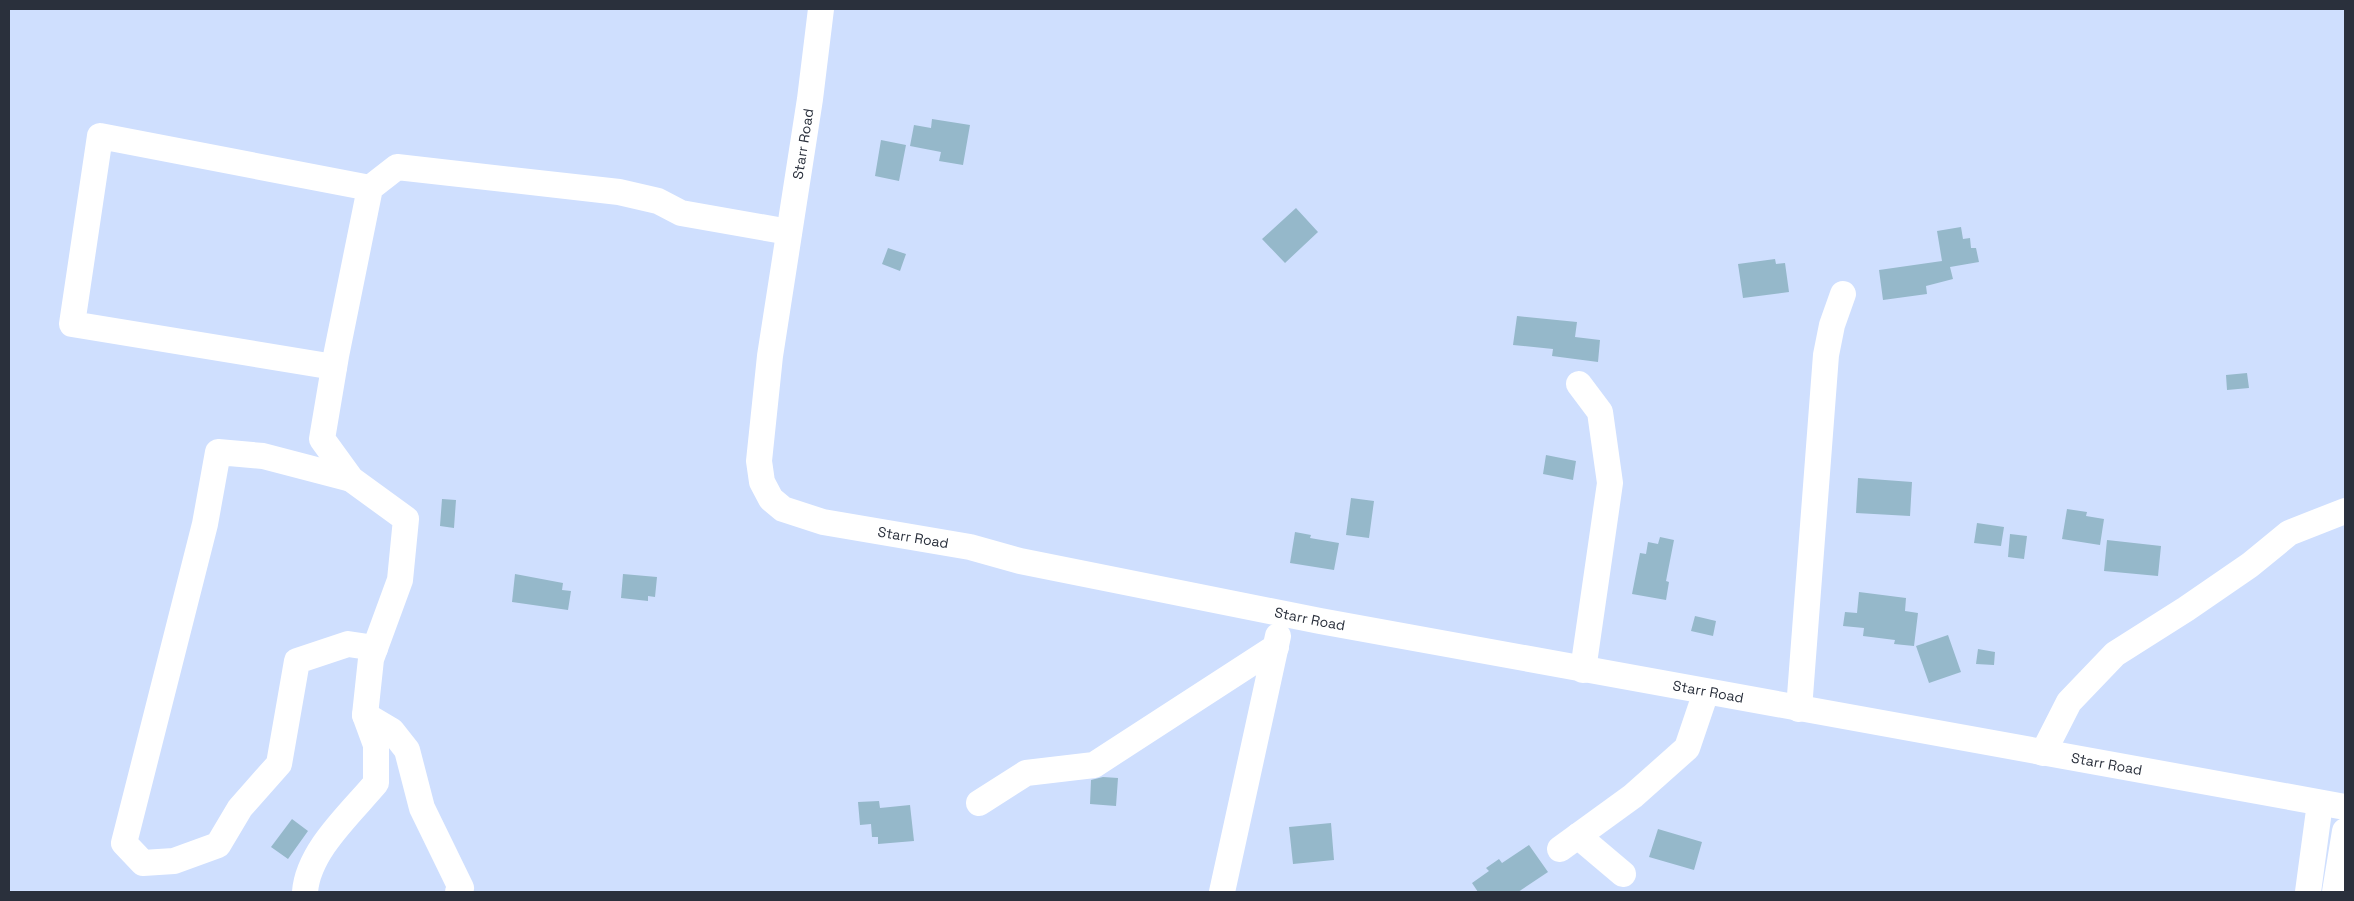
<svg xmlns="http://www.w3.org/2000/svg" width="2354" height="901" font-family="'Space Grotesk',sans-serif">
<style>
.building{fill:#95b8ca}
.lines{fill:none;stroke-linecap:round;stroke-linejoin:round}
.minor{stroke:#fff;stroke-width:26}
.labels{text-anchor:middle;dominant-baseline:central;stroke-width:5;stroke-linejoin:round;paint-order:stroke}
.street-label{font-size:14px;fill:#2a303c;stroke:#fff}
</style>
<rect width="100%" height="100%" fill="#cfdffe"/>
<path class="building" d="M932,119L970,125L963,165L939,161L941,152L910,146L914,125L931,128Z
M881,140L906,145L899,181L875,176Z
M1296,208L1318,232L1285,263L1262,239Z
M1961,227L1963,239L1970,238L1971,248H1976L1979,262L1950,267L1953,279L1926,286L1927,294L1883,300L1879,270L1942,261L1937,231Z
M888,248L906,254L900,271L882,264Z
M1775,259L1776,264L1785,263L1789,292L1743,298L1738,264Z
M1517,316L1577,322L1575,337L1600,340L1598,362L1552,356L1553,349L1513,345Z
M2247,373L2249,388L2227,390L2226,375Z
M1546,455L1576,461L1573,480L1543,474Z
M1858,478L1912,482L1910,516L1856,513Z
M1351,498L1374,501L1369,538L1346,535Z
M442,499L456,500L454,528L440,526Z
M2067,509L2087,512L2086,516L2104,519L2100,545L2062,539Z
M1977,523L2004,527L2001,546L1974,543Z
M1295,532L1311,535L1310,538L1339,543L1334,570L1290,563Z
M2010,534L2027,536L2024,559L2008,557Z
M1660,537L1674,540L1666,581L1669,582L1666,600L1632,594L1640,553L1646,554L1648,542L1658,544Z
M2107,540L2161,546L2158,576L2104,571Z
M515,574L563,583L562,590L571,591L568,610L512,602Z
M623,574L657,577L655,597L648,596V601L621,598Z
M1859,592L1906,598L1905,611L1918,613L1914,646L1894,644L1895,640L1863,636L1864,628L1843,626L1845,612L1857,613Z
M1695,616L1716,621L1713,636L1691,631Z
M1948,635L1961,672L1929,683L1916,646Z
M1978,649L1995,652L1994,665L1976,664Z
M1103,777L1118,778L1116,806L1090,804L1091,780Z
M879,801L880,808L910,805L914,841L878,844V837H872L871,824L860,825L858,802Z
M292,819L308,831L288,859L271,847Z
M1331,823L1334,860L1293,864L1289,827Z
M1658,829L1702,842L1694,870L1649,857Z
M1529,845L1548,872L1518,892H1478L1472,883L1489,871L1486,868L1499,859L1502,863Z"/>
<g class="lines">
<g class="minor">
<path id="s1" d="M821,9L810,99L770,356L759,461L762,482L771,499L783,509L823,522L970,547L1020,561L1320,621L2345,807"/>
<path d="M334,367L72,324L100,136L370,188"/>
<path d="M1579,384L1600,412L1610,483L1583,670"/>
<path d="M351,479L263,456L218,452L205,524L124,843L143,863L174,861L218,845L240,808L279,764L297,661L348,644L375,648"/>
<path d="M1799,709L1826,355L1832,325L1843,294"/>
<path d="M365,715L392,731L407,750L422,808L461,888L458,892"/>
<path d="M2043,753L2069,702L2115,654L2186,609L2250,565L2289,533L2345,511"/>
<path d="M979,803L1026,773L1094,765L1276,647"/>
<path d="M1578,836L1623,874"/>
<path d="M1560,849L1633,796L1687,748L1706,692"/>
<path d="M305,892C308,851 350,814 376,783V745L365,715L371,659L400,580L406,519L351,479L322,439L336,356L370,188L397,167L619,192L658,201L681,213L789,232"/>
<path d="M1222,892L1278,636"/>
<path d="M2308,892L2320,803"/>
<path d="M2335,892L2345,831"/>
</g>
</g>
<g class="labels">
<g class="street-label">
<text transform="translate(803 144) rotate(-81)">Starr Road</text>
<text stroke="none"><textPath href="#s1" startOffset="646">Starr Road</textPath></text>
<text stroke="none"><textPath href="#s1" startOffset="1051">Starr Road</textPath></text>
<text stroke="none"><textPath href="#s1" startOffset="1456">Starr Road</textPath></text>
<text stroke="none"><textPath href="#s1" startOffset="1861">Starr Road</textPath></text>
</g>
</g>
<rect width="2354" height="901" fill="none" stroke="#2a303c" stroke-width="20"/>
</svg>
